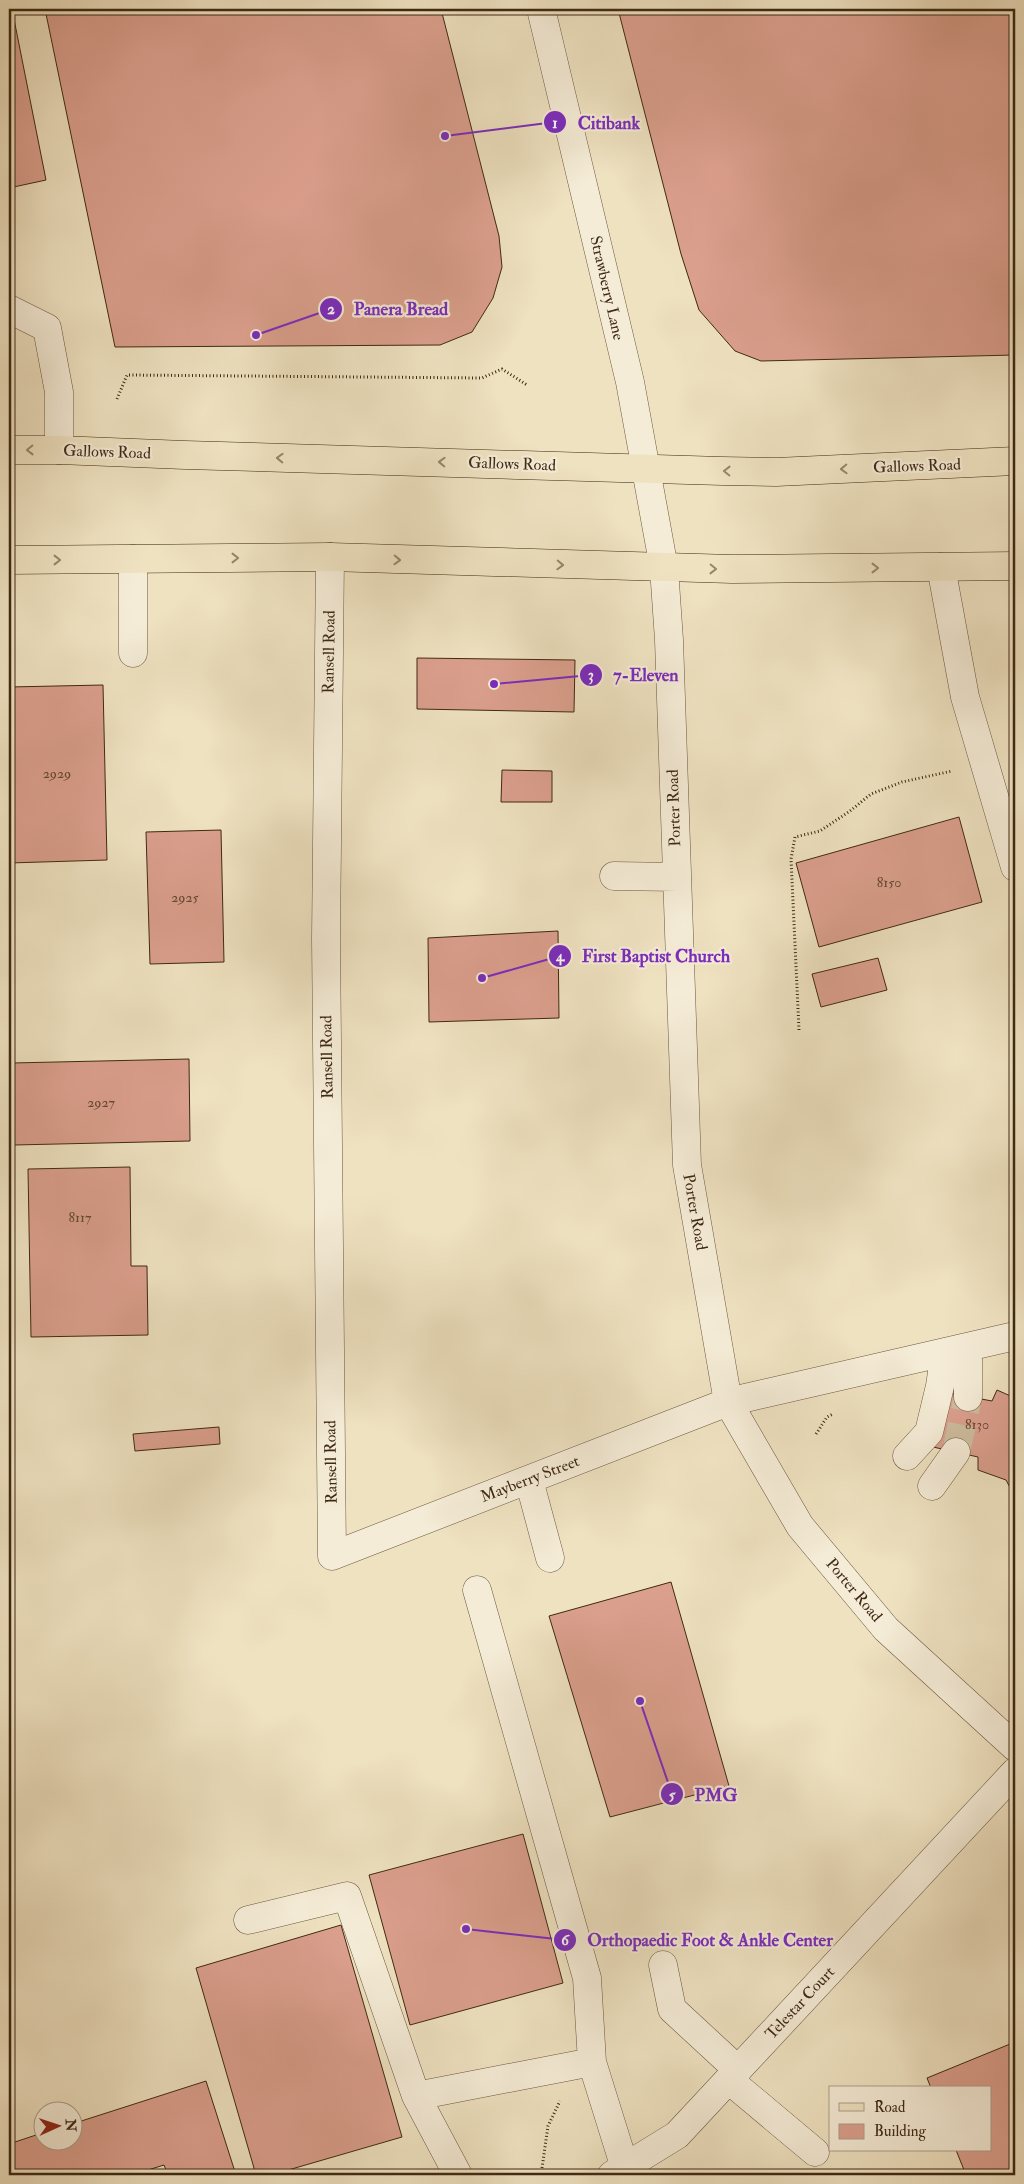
<svg xmlns="http://www.w3.org/2000/svg" width="1024" height="2184" font-family="'IM FELL Double Pica',serif">
<style>
.building{fill:#db9f8d;stroke:#3e2914}
.lines{fill:none;stroke-linecap:round;stroke-linejoin:round}
.minor-tunnel{stroke:#ccbd9e;stroke-width:28;stroke-dasharray:28 14;stroke-linecap:butt}
.minor-casing{stroke:#6a573f;stroke-width:29}
.major-casing{stroke:#3e2914;stroke-width:29}
.path{stroke:#3e2914;stroke-width:3;stroke-dasharray:1 2.5;stroke-linecap:butt}
.minor{stroke:#f5ecd7;stroke-width:28}
.major{stroke:#efe2c1;stroke-width:28}
.oneway{stroke:#96866a}
.labels{text-anchor:middle;dominant-baseline:central;stroke-width:4.5;stroke-linejoin:round;paint-order:stroke}
.number-label{font-size:14px;fill:#654632}
.street-label{font-size:16px;fill:#3e2914;stroke:#f5ecd7}
.leader{fill:none;stroke:#7b2cbf;stroke-width:2}
.callout-dot{fill:#7b2cbf;stroke:#f5ecd7;stroke-width:2}
.mark-label{font-size:15px;text-anchor:middle;font-weight:bold;fill:#fff}
.callout-label{font-size:18px;text-anchor:middle;font-weight:bold;fill:#7b2cbf;stroke:#f5ecd7;stroke-width:4.5;stroke-linejoin:round;paint-order:stroke}
</style>
<rect width="100%" height="100%" fill="#efe2c1"/>
<filter id="stains"><feTurbulence type="fractalNoise" baseFrequency=".004" numOctaves="4"/><feColorMatrix values="0 0 0 0 .2 0 0 0 0 .09 0 0 0 0 .02 0 0 0 .5 -.17"/></filter>
<radialGradient id="worn" r=".72"><stop offset=".6" stop-color="#630" stop-opacity="0"/><stop offset="1" stop-color="#630" stop-opacity=".3"/></radialGradient>
<path class="building" d="M9,9H12L46,180L9,188Z
M45,9H441L499,236L502,267L493,298L472,332L440,345L115,347Z
M618,9H1015V355L761,361L735,351L699,310L681,254Z
M417,658L575,660L574,712L417,709Z
M103,685L107,860L9,863V687Z
M502,770L552,771V802H501Z
M959,817L982,902L819,947L796,863Z
M221,830L224,962L150,964L146,832Z
M558,931L559,1018L429,1022L428,938Z
M878,958L887,990L821,1007L812,974Z
M189,1059L190,1141L14,1145L12,1063Z
M130,1167L131,1266H147L148,1335L31,1337L28,1169Z
M997,1390L1015,1398V1497L1006,1480L978,1470V1457L933,1447L944,1392L992,1401Z
M219,1427L220,1444L135,1451L133,1434Z
M671,1582L729,1786L610,1817L549,1616Z
M523,1834L563,1983L410,2025L369,1875Z
M341,1925L402,2137L271,2175H256L196,1968Z
M1015,2042V2175H966L956,2150H990V2088H931L927,2078Z
M206,2081L236,2175H168L164,2165L132,2175H9V2144L42,2133V2142H72V2124Z"/>
<g class="lines">
<path class="minor-tunnel" d="M956,1452L968,1397"/>
<g class="minor-casing">
<path id="minor" d="M541,9L630,382L664,568L669,640L687,1165L728,1402L800,1526L886,1629L1015,1747
M9,309L47,328L59,392V450
M330,557L326,939L332,1556L728,1402L1015,1336
M133,559V653
M941,567L965,697L1015,867
M614,876L677,877
M968,1347V1397
M907,1456L929,1432L940,1386L945,1352
M529,1480L550,1558
M932,1486L956,1452
M477,1590L587,1978L592,2062L625,2168
M248,1920L347,1896L416,2096
M663,1965L672,2009L738,2070
M729,2080L815,2152
M458,2175L416,2096L592,2062
M612,2175L677,2135L1015,1772"/>
</g>
<g class="major-casing">
<path id="major" d="M9,450H59L185,455L722,471L776,472L1015,461
M9,560L330,557L732,569L1015,566"/>
</g>
<path class="path" d="M117,399L127,375L482,378L502,369L527,385
M799,1030L791,859L795,837L820,831L850,811L871,794L902,782L952,771
M816,1434L827,1417L833,1414
M541,2175L548,2126L560,2101"/>
<use href="#minor" class="minor"/>
<use href="#major" class="major"/>
</g>
<defs><path id="oneway-chevron" d="M-2-3.5L2.5 0L-2 3.5" fill="none" stroke-width="1.6" stroke-linecap="round" stroke-linejoin="round" transform="scale(1.25)"/></defs>
<g class="oneway">
<use href="#oneway-chevron" transform="translate(30 450) rotate(179)"/>
<use href="#oneway-chevron" transform="translate(280 458) rotate(-178)"/>
<use href="#oneway-chevron" transform="translate(442 462) rotate(-178)"/>
<use href="#oneway-chevron" transform="translate(844 469) rotate(178)"/>
<use href="#oneway-chevron" transform="translate(727 471) rotate(-179)"/>
<use href="#oneway-chevron" transform="translate(235 558)"/>
<use href="#oneway-chevron" transform="translate(57 560)"/>
<use href="#oneway-chevron" transform="translate(397 560) rotate(2)"/>
<use href="#oneway-chevron" transform="translate(560 565) rotate(2)"/>
<use href="#oneway-chevron" transform="translate(875 568)"/>
<use href="#oneway-chevron" transform="translate(713 569) rotate(1)"/>
</g>
<g class="labels">
<g class="number-label">
<text x="57" y="773">2929</text>
<text x="889" y="882">8150</text>
<text x="185" y="897">2925</text>
<text x="101" y="1102">2927</text>
<text x="80" y="1217">8117</text>
<text x="977" y="1424">8130</text>
</g>
<g class="street-label">
<text transform="translate(607 288) rotate(77)">Strawberry Lane</text>
<text transform="translate(107 452) rotate(2)">Gallows Road</text>
<text transform="translate(512 464) rotate(2)">Gallows Road</text>
<text transform="translate(917 466) rotate(-2)">Gallows Road</text>
<text transform="translate(329 652) rotate(-89)">Ransell Road</text>
<text transform="translate(674 808) rotate(-92)">Porter Road</text>
<text transform="translate(327 1057) rotate(-91)">Ransell Road</text>
<text transform="translate(695 1212) rotate(80)">Porter Road</text>
<text transform="translate(331 1462) rotate(-91)">Ransell Road</text>
<text transform="translate(530 1479) rotate(-21)">Mayberry Street</text>
<text transform="translate(854 1590) rotate(50)">Porter Road</text>
<text transform="translate(800 2003) rotate(-47)">Telestar Court</text>
</g>
</g>
<path class="leader" d="M445 136L555 122M256 335L331 309M494 684L591 675M482 978L560 956M640 1701L672 1794M466 1929L565 1940"/>
<g class="callout-dot">
<circle cx="445" cy="136" r="5"/>
<circle cx="256" cy="335" r="5"/>
<circle cx="494" cy="684" r="5"/>
<circle cx="482" cy="978" r="5"/>
<circle cx="640" cy="1701" r="5"/>
<circle cx="466" cy="1929" r="5"/>
<circle cx="555" cy="122" r="12"/>
<circle cx="331" cy="309" r="12"/>
<circle cx="591" cy="675" r="12"/>
<circle cx="560" cy="956" r="12"/>
<circle cx="672" cy="1794" r="12"/>
<circle cx="565" cy="1940" r="12"/>
</g>
<g class="mark-label">
<text x="555" y="128">1</text>
<text x="331" y="314">2</text>
<text x="591" y="680">3</text>
<text x="560" y="961">4</text>
<text x="672" y="1800">5</text>
<text x="565" y="1945">6</text>
</g>
<g class="callout-label">
<text x="609" y="129">Citibank</text>
<text x="401" y="315">Panera Bread</text>
<text x="646" y="681">7-Eleven</text>
<text x="656" y="962">First Baptist Church</text>
<text x="716" y="1801">PMG</text>
<text x="710" y="1946">Orthopaedic Foot &amp; Ankle Center</text>
</g>
<rect width="1024" height="2184" fill="none" stroke="#efe2c1" stroke-width="30"/>
<rect x="10" y="10" width="1004" height="2164" fill="none" stroke="#3e2914" stroke-width="2.5"/>
<rect x="15" y="15" width="994" height="2154" fill="none" stroke="#3e2914"/>
<rect x="829" y="2086" width="162" height="65" fill="#f5ecd7" stroke="#ac9e89"/>
<rect x="839" y="2103" width="25" height="8" fill="#efe2c1" stroke="#ac9e89"/>
<text x="874" y="2112" font-size="15" fill="#3e2914">Road</text>
<rect x="839" y="2124" width="25" height="15" fill="#db9f8d" stroke="#ac9e89"/>
<text x="874" y="2136" font-size="15" fill="#3e2914">Building</text>
<g transform="translate(58 2126) rotate(87)"><circle r="24" fill="#f5ecd7" stroke="#ac9e89"/>
<path d="M0-4L9 19L0 12L-9 19Z" fill="#8f2418"/>
<text y="-8" font-size="14" font-weight="bold" text-anchor="middle" fill="#3e2914">N</text>
</g>
<rect width="100%" height="100%" filter="url(#stains)"/>
<rect width="100%" height="100%" fill="url(#worn)"/>
</svg>
